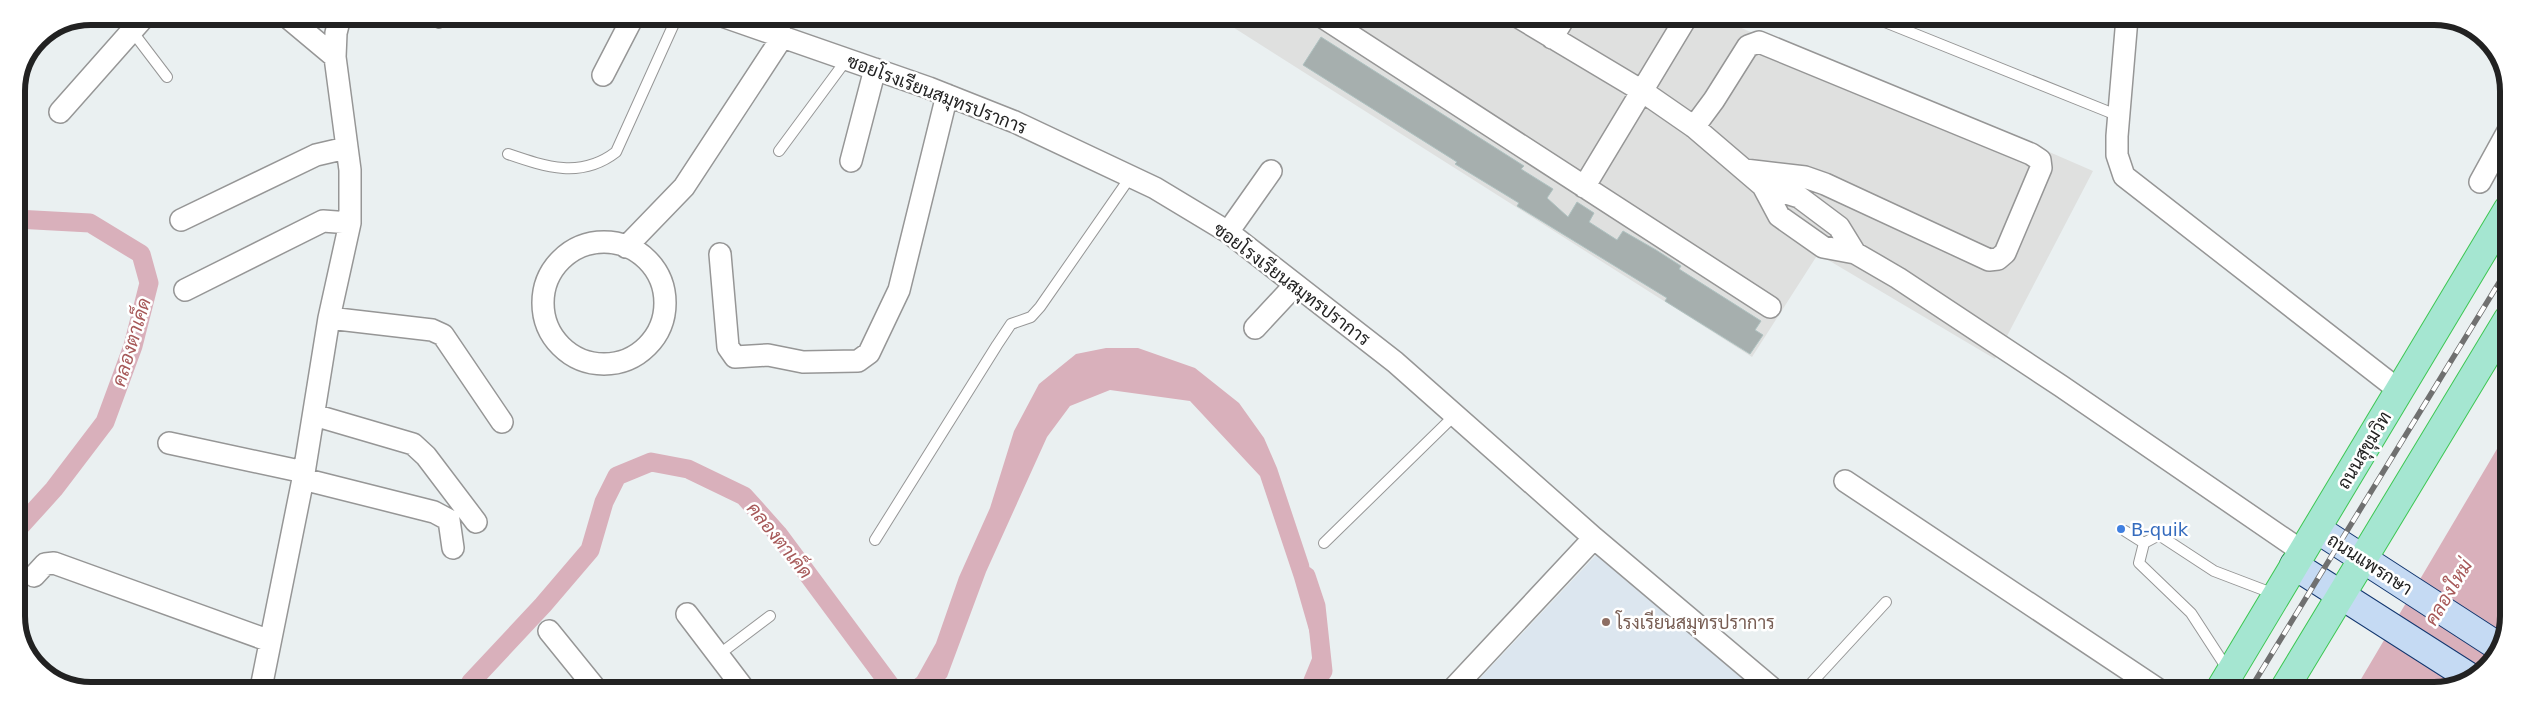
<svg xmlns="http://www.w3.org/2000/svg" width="2525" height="707" font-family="'DejaVu Sans',Sarabun,sans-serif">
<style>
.residential{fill:#dfe0df}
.education{fill:#dce6ef}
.water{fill:#d9b0bb}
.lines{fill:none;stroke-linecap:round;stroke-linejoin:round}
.canal{stroke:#d9b0bb;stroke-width:19}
.building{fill:#a6afae;stroke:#aec1c0}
.service-casing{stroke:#969696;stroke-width:12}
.minor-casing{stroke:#969696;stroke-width:24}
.secondary-casing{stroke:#13376f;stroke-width:30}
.trunk-casing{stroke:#3ec753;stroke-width:30}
.service{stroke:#fff;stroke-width:10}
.minor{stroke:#fff;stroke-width:21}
.secondary{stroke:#c5daf3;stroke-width:28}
.trunk{stroke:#a5e6d1;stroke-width:28}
.rail-casing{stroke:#707070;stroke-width:5.5}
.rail{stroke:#fff;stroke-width:4;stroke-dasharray:11;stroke-linecap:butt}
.shop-dot{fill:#3f7fe0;stroke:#fff;stroke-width:2}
.education-dot{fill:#8d6e63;stroke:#fff;stroke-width:2}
.labels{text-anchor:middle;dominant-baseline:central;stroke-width:5;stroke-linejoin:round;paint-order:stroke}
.street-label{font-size:18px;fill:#222;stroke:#fff}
.shop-label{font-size:18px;fill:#366cbe;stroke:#fff;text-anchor:start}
.education-label{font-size:18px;fill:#785e54;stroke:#fff;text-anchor:start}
.water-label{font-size:19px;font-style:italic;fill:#a75959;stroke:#fff}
.rim{fill:none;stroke:#222;stroke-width:6}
</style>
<rect width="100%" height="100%" fill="#eaf0f1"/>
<path class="residential" d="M1217,17L1719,18L1773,42L1980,122L2093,171L1995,359L1818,254L1752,357Z"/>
<path class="education" d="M1597,554L1761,690H1469Z"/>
<path class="water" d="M1106,348H1138L1195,368L1239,403L1264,438L1277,468L1309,564L1320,645V675L1309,690H1299L1315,651L1294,578L1260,476L1190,401L1110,390L1070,406L1047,437L986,572L947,677L935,689H894L903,688L917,677L936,643L959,577L990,508L1014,431L1039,384L1076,354Z
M2507,432L2506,628L2479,676L2435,691H2354Z"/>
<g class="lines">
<path class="canal" d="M16,219L90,223L141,254L149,283L133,346L105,422L54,489L16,531
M1306,576L1316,606L1323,671L1309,690
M467,689L471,682L543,605L590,550L604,502L617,476L651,462L688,469L744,496L778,534L893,689"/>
</g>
<path class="building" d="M1321,37L1524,166L1521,169L1553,189L1547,198L1568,217L1577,202L1594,213L1589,222L1617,240L1623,231L1656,250L1681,266L1679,269L1761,321L1755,330L1763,335L1750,354L1665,301L1667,298L1517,206L1519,203L1455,164L1457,162L1303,65Z"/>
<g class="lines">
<g class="service-casing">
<path id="service" d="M425,17L439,23
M1875,18L2119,116
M132,31L167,77
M779,151L847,59
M508,154C546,167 581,179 616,152L677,17
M2125,531L2144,543
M875,540L997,345L1011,324L1031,317L1040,307L1131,176
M1324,543L1455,415
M717,656L770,616
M2228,670L2191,613L2139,563L2144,543L2159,535L2214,571L2277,595
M1805,690L1886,602"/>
</g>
<g class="minor-casing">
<path id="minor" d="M286,16L335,57
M725,17L929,88L1015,122L1155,188L1228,232L1395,362L1594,538L1774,690
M1324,18L1770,307
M1520,18L1642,91L1694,127L1763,186L1779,216L1823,247L1855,253L1898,278L2061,386L2303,552
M2127,18L2117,136V155L2124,176L2400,391
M1552,38L1564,18
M603,75L633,17
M60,112L145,16
M1694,127L1714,100L1748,46L1759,42L2031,154L2040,160L2041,168L2005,253L1998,259L1989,260L1825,184L1805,177L1745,170
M851,161L875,69
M2480,182L2508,131
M1763,186L1799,197L1839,227L1855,253
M1584,187L1686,18
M181,220L316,155L346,148
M1228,232L1271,171
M543 303a61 61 0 1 1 122 0a61 61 0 1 1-122 0Z
M626,247L684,187L783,36
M720,254L728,347L735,357L768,355L803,362L858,361L869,353L899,290L947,95
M185,290L323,221L350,223
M329,318L432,330L443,335L502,422
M1255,328L1295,285
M314,415L413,444L426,456L476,522
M169,443L304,472
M303,479L434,512L449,520L453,548
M1845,481L2159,690
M34,576L45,564L54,563L270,641
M687,614L744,689
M549,631L596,689
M261,688L303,479L329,318L350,223V170L335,57L336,33L340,17
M1452,690L1594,538"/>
</g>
<g class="secondary-casing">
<path id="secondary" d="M2317,529L2499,647
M2294,565L2471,678"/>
</g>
<g class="trunk-casing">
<path id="trunk" d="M2219,691L2508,209
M2283,691L2508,319"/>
</g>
<use href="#service" class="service"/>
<use href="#minor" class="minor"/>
<use href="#secondary" class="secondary"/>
<use href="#trunk" class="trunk"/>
<g class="rail-casing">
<path id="rail" d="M2249,691L2508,268"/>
</g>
<use href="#rail" class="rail"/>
</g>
<circle class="shop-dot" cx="2121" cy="529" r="5"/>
<circle class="education-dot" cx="1606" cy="622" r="5"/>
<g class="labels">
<g class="street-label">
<text transform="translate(937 94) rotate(21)">ซอยโรงเรียนสมุทรปราการ</text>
<text transform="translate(1292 284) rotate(37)">ซอยโรงเรียนสมุทรปราการ</text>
<text transform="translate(2364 450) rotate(-59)">ถนนสุขุมวิท</text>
<text transform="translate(2370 564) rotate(33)">ถนนแพรกษา</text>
</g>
<g class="shop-label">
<text x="2131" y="529">B-quik</text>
</g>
<g class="education-label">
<text x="1616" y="622">โรงเรียนสมุทรปราการ</text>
</g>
<g class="water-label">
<text transform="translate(131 342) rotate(-73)">คลองตาเค็ด</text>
<text transform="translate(780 540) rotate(51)">คลองตาเค็ด</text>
<text transform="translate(2448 592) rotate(-59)">คลองใหม่</text>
</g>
</g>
<path d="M0 0H2525V707H0ZM91 25H2434A66 66 0 0 1 2500 91V616A66 66 0 0 1 2434 682H91A66 66 0 0 1 25 616V91A66 66 0 0 1 91 25Z" fill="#fff" fill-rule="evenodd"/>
<path class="rim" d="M91 25H2434A66 66 0 0 1 2500 91V616A66 66 0 0 1 2434 682H91A66 66 0 0 1 25 616V91A66 66 0 0 1 91 25Z"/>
</svg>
